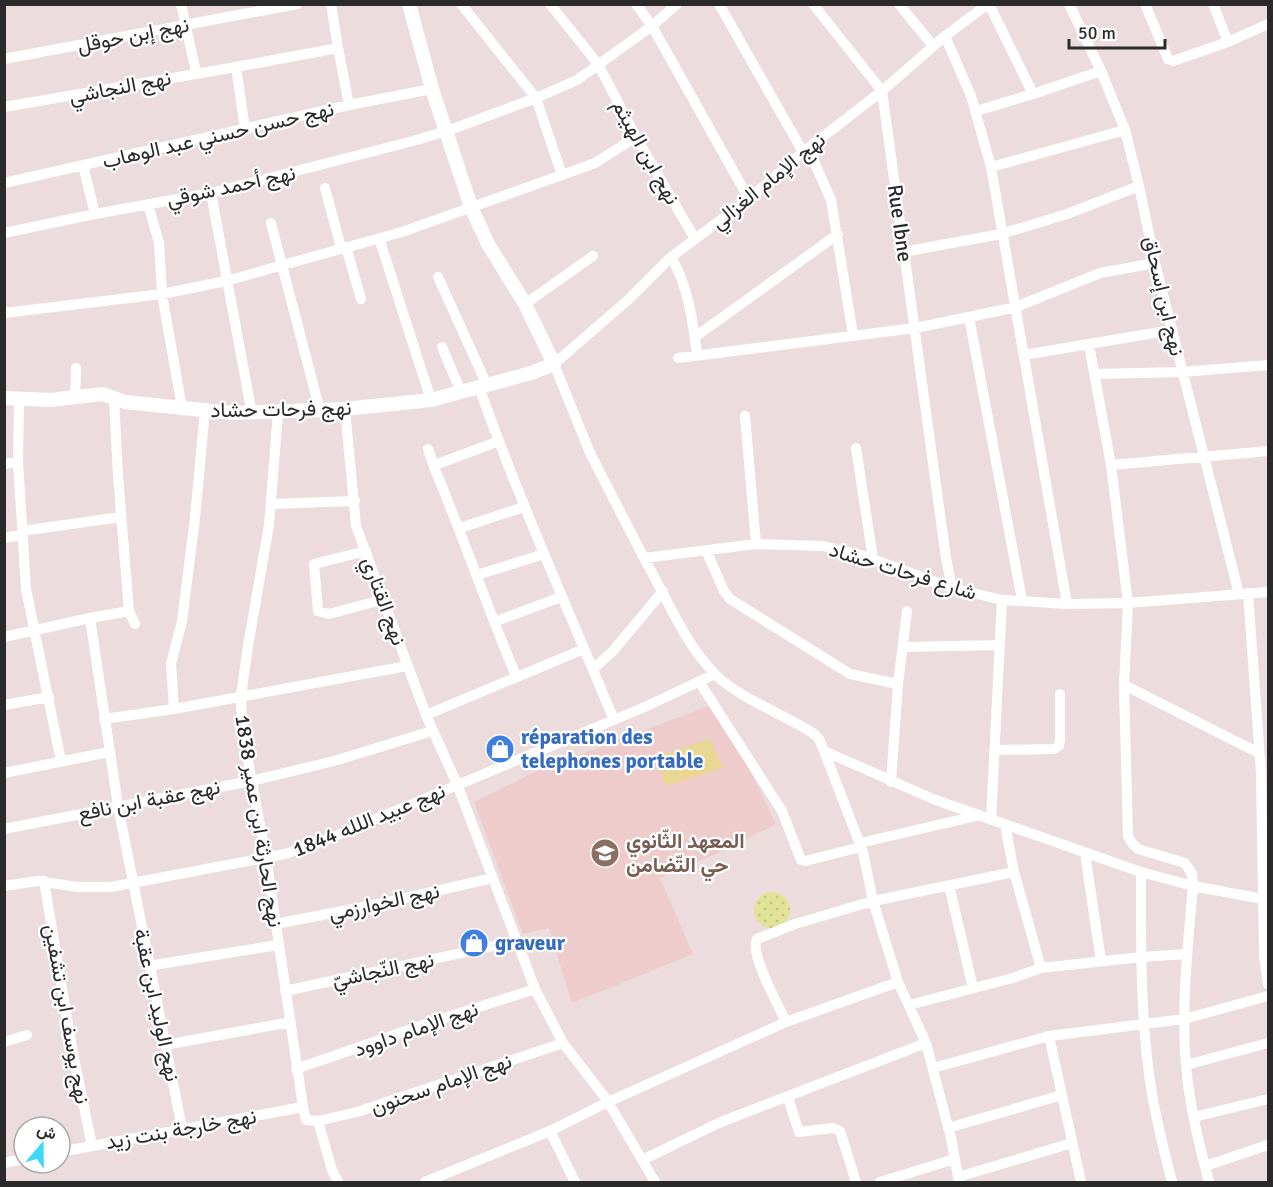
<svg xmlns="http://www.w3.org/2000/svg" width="1273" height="1187" font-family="Signika,Vazirmatn,sans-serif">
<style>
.education{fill:#eecccb}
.garden{fill:url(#garden-dots)}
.pitch{fill:#ead794}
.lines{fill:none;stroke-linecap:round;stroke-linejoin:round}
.street{stroke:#fff;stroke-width:10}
.secondary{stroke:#fff;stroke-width:14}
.labels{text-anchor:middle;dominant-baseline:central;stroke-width:4.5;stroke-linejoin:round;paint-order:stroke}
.street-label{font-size:21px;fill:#2a2a2a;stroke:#fff}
.shop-label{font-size:21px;font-weight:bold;fill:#366cbe;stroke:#fff;text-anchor:start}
.education-label{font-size:21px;font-weight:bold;fill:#785e54;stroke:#fff;text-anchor:start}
</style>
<defs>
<pattern id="garden-dots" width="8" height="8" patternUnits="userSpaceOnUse" patternTransform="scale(1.5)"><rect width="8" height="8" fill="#e1e398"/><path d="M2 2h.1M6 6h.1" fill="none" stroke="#c1c383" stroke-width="1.8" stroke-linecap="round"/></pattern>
</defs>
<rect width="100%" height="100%" fill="#ecdcdd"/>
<path class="education" d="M711,705L743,756L776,824L723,851L660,878L693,954L572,1003L549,928L523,934L474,802L537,771Z"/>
<path class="garden" d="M754 910a18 18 0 1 1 36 0a18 18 0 1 1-36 0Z"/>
<path class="pitch" d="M710,739L723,768L666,786L655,757Z"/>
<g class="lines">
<path class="street" d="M181,4L196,72
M331,4L338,48
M461,4L536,98L562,175
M550,4L598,64L636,137L695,239
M636,4L652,26L749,199
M719,4L803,152
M813,4L882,91L946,558L952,588
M899,4L933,46
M988,4L945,36L882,91L803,152L749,199L671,257L628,300L554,364L590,453L644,558L756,544L823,546L861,555L952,588L1002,600L1067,604L1128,603L1268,592
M989,4L1033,94
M1069,4L1101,71L1125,130L1139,186L1155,263L1239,594
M1145,4L1168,59L1173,61L1228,42L1268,24
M1213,4L1228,42
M945,36L971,96L991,167L1067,604
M4,59L297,4
M4,107L236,67
M976,111L1033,94L1101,71
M245,129L236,67L338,48L349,105
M808,148L831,200L853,335
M83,165L95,214
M991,167L1125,130
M4,183L349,105L432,89
M325,188L341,248
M211,193L252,414
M148,204L159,243L162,294L182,408
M271,223L320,411
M4,233L95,214L211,193L413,141L447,131L536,98L577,80L652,26L677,4
M379,238L431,400
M346,247L361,299
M903,252L1001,234L1067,214L1139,186
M671,257C688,285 693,322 697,354
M438,277L487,385
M525,304L593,256
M4,313L162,294L226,281L283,265L402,232L562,175L595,163L636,137
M969,317L1022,600
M695,337L838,234
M1089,345L1111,465L1128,603L1124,685L1128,836L1132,843L1138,849L1185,863L1192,874L1193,886C1188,945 1181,1005 1186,1065C1189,1104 1199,1144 1209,1182
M442,347L461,392
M1024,355L1172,330
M678,358L915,328L969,317L1016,307L1100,273L1155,263
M1095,374L1182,372L1268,365
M479,387C519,500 568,609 614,720
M75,397L76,368
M19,399L18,462L26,589L61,761
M114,399L118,476L129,611L135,624
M345,409L356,526L426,715L457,784L535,989L563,1043L607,1100L655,1182
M278,413L269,525L248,646L241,696L242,729L266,857L303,1107L306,1120L318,1121L332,1170L338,1182
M745,416L756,544
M499,441L435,465L434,467C463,536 487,607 516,676
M856,448L873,559
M428,449L434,466
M4,464L18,462
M1111,465L1268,451
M271,504L355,501
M460,528L524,507
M22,531L121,517
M4,538L22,535
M706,550L724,591L730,599L850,674L898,684
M366,551L314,564L318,611L329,614L385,599
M644,558C666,596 683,641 714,673C735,696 785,715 813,733L819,739L824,751L933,799L1141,872L1193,886L1268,900
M477,575L544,554
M1248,593L1261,773L1264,956L1268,984
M90,618L118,806L182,1128
M494,622L561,597
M4,637L90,618L129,611
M903,647L1000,645
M593,669L613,651L663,591
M700,683L782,811L801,860L805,861L861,847
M1124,685L1259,753
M4,705L49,697
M174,709L171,664L182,621L195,518L205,410
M426,715L584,649
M104,719L174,709L407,666
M994,750L1054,749L1059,746L1060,740V694
M824,751L863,852L873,901L898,982L926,1043L951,1138L959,1182
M4,773L109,752
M891,782L898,684L907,611
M991,820L1002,600
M1005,825L1014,872L1041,968
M4,829L251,781L334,761L432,731
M860,843L976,816
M1085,853L1101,961
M1141,872C1141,944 1140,1017 1151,1088C1156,1120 1164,1151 1172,1182
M44,881L72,1048L92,1146
M949,885L973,988
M4,886L38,881L78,887H111L285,854L328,839L647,706L715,674
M275,924L374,905L493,878
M148,966L278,945
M285,991L517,941
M909,1005L1013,978L1041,968L1141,957L1187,954
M786,1022L898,982
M1049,1036L1081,1182
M4,1042L27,1035
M165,1045L291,1022
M1186,1065L1268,1043
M933,1068L1049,1036L1184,1019L1268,996
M296,1069L423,1025L535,989
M788,1098L799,1132L833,1128L840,1131L856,1182
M1194,1117L1268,1099
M318,1121L357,1112L563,1043
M948,1128L1062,1095
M550,1131L575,1182
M60,1152L303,1107
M642,1160L721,1122L926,1043
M4,1163L24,1159
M1205,1166L1268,1145
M958,1177L1072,1143
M425,1182L550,1131L608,1102L786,1022C779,1006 749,954 757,939L795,924L873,901L1014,872
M880,1182L955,1159"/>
<path class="secondary" d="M4,398L50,400L103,394L125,402L232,413L345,409L431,400L531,373L554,364L525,304L488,244L471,207L432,89L409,4"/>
</g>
<defs>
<g id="shop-disc" transform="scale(1.5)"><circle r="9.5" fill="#3f7fe0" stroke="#fff"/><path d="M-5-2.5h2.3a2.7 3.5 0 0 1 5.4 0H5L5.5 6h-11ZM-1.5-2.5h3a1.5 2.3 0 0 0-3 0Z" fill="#fff"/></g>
<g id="school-disc" transform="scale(1.5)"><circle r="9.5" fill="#8d6e63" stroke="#fff"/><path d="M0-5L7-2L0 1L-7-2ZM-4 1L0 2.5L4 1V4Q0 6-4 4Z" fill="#fff"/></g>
</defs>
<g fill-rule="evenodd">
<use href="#shop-disc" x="500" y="749"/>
<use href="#school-disc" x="605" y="853"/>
<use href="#shop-disc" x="474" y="943"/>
</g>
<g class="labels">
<g class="street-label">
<text transform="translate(133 35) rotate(-11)">نهج إبن حوقل</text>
<text transform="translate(120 87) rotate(-11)">نهج النجاشي</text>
<text transform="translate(218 135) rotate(-13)">نهج حسن حسني عبد الوهاب</text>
<text transform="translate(646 152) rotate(61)">نهج ابن الهيثم</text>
<text transform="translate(768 181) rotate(-39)">نهج الإمام الغزالي</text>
<text transform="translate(231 186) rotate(-12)">نهج أحمد شوقي</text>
<text transform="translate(900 223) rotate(82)">Rue Ibne</text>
<text transform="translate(1164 296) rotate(77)">نهج ابن إسحاق</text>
<text transform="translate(281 409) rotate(-1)">نهج فرحات حشاد</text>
<text transform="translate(903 571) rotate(17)">شارع فرحات حشاد</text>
<text transform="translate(384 601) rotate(70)">نهج القتاري</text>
<text transform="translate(149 800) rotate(-11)">نهج عقبة ابن نافع</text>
<text transform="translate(369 820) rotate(-22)">نهج عبيد اللله 1844</text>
<text transform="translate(259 821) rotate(81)">نهج الحارثة ابن عمير 1838</text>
<text transform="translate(384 902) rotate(-12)">نهج الخوارزمي</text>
<text transform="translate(383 970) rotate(-12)">نهج النّجاشيّ</text>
<text transform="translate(157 1005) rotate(78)">نهج الوليد ابن عقبة</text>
<text transform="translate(67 1014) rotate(80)">نهج يوسف ابن تشفين</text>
<text transform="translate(416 1029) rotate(-19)">نهج الإمام داوود</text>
<text transform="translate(441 1084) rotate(-19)">نهج الإمام سحنون</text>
<text transform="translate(181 1129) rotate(-10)">نهج خارجة بنت زيد</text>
</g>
<g class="shop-label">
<text x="521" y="737">réparation des<tspan x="521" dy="24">telephones portable</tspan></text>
<text x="495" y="943">graveur</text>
</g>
<g class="education-label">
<text x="626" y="841">المعهد الثّانوي<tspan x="626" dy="24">حي التّضامن</tspan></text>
</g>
</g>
<rect width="1273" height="1187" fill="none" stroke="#2a2a2a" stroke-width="12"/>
<g transform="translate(42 1145) rotate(20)"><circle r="28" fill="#ffffff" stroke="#aaaaaa" stroke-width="1.5"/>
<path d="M0-4.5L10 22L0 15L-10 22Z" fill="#3cd9f9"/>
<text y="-9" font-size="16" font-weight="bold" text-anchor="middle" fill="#2a2a2a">ش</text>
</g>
<path d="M1069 39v9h96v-9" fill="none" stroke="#2a2a2a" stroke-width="3"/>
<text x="1078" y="39" font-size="18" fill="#2a2a2a" stroke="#ffffff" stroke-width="4.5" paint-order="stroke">50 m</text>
</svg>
